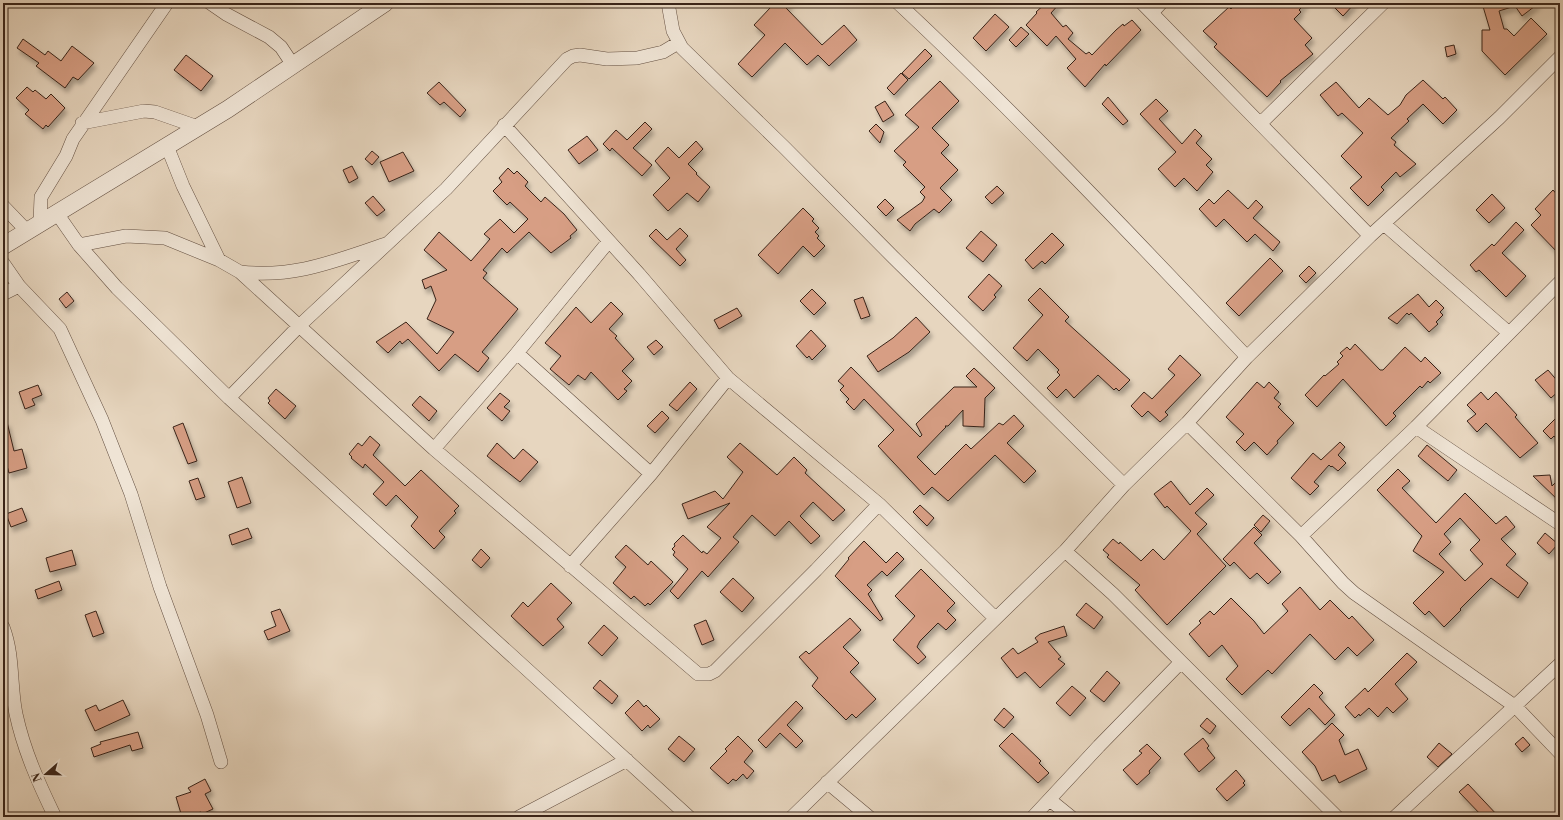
<svg xmlns="http://www.w3.org/2000/svg" width="1563" height="820" font-family="'Libre Bodoni',serif">
<style>
.building{fill:#d79e84;stroke:#392419;fill-rule:evenodd;filter:url(#shadow)}
.lines{fill:none;stroke-linecap:round;stroke-linejoin:round}
.minor-casing{stroke:#645042;stroke-width:14}
.tertiary-casing{stroke:#645042;stroke-width:18}
.minor{stroke:#efe4d5;stroke-width:13}
.tertiary{stroke:#efe4d5;stroke-width:17}
</style>
<defs>
<filter id="shadow"><feDropShadow dx="2.5" dy="4.5" stdDeviation="2" flood-color="#0004"/></filter>
</defs>
<rect width="100%" height="100%" fill="#e7d6bf"/>
<filter id="stains"><feTurbulence type="fractalNoise" baseFrequency=".005" numOctaves="4"/><feColorMatrix values="0 0 0 0 .2 0 0 0 0 .09 0 0 0 0 .02 0 0 0 .5 -.17"/></filter>
<radialGradient id="worn" r=".72"><stop offset=".6" stop-color="#630" stop-opacity="0"/><stop offset="1" stop-color="#630" stop-opacity=".3"/></radialGradient>
<path class="building" d="M766,3H791L786,8L822,45L844,25L857,40L829,66L818,55L807,65L785,43L752,77L738,64L765,35L754,25L770,8Z
M1046,3H1060L1051,13L1063,27L1066,25L1073,33L1068,39L1086,54L1089,52L1092,55L1116,30L1123,24L1124,26L1132,20L1141,30L1106,66L1105,64L1085,87L1067,68L1076,59L1056,36L1047,46L1026,25L1037,13L1036,12Z
M1236,3H1245L1249,7L1253,3H1306L1299,10L1301,12L1294,19L1312,38L1305,45L1313,54L1280,81L1281,82L1267,97L1214,47L1217,44L1203,31L1229,7L1231,9Z
M1330,3H1355L1343,16Z
M1482,3H1539L1522,16L1515,6L1499,11L1504,29H1507L1514,36L1531,18L1547,34L1505,75L1482,51V30H1490Z
M995,14L1009,27L986,51L973,38Z
M1021,27L1029,34L1016,47L1009,40Z
M23,39L45,55L48,51L61,61L72,46L94,63L78,80L73,77L65,88L36,66L39,63L17,48Z
M1454,45L1456,54L1447,57L1445,47Z
M925,49L932,56L909,79L902,73Z
M186,55L213,76L201,91L174,70Z
M901,73L908,80L894,95L887,88Z
M1423,80L1443,99L1445,97L1457,110L1443,124L1423,104L1407,119L1409,121L1391,138L1396,142L1394,145L1416,164L1400,177L1396,172L1381,187L1384,190L1368,206L1350,188L1362,177L1341,156L1363,133L1342,113L1338,116L1320,95L1336,82L1359,108L1369,98L1388,115L1400,105L1406,95Z
M940,81L959,101L932,128L949,145L941,153L958,170L940,188L952,200L939,213L934,209L915,224L910,231L897,220L922,202L925,197L920,192L925,187L903,165L906,162L894,151L919,127L905,115Z
M439,82L466,110L460,117L444,102L440,105L427,93Z
M27,87L33,92L35,90L46,99L51,94L65,108L48,127L46,125L43,129L25,114L29,110L16,98Z
M1108,97L1128,121L1123,125L1102,104Z
M1156,99L1168,111L1159,119L1182,144L1195,129L1202,136L1196,143L1212,159L1206,165L1213,172L1197,191L1184,178L1175,187L1158,169L1176,152L1140,114Z
M885,101L894,115L883,122L875,107Z
M645,122L652,129L633,148L652,165L642,176L612,148L610,151L603,144L616,130L627,140Z
M876,124L884,132L880,143L869,131Z
M587,136L598,150L579,164L568,150Z
M696,141L703,149L688,164L697,173L696,174L710,187L698,202L687,193L668,211L653,195L670,178L655,161L668,147L679,158Z
M372,151L379,157L372,165L365,159Z
M403,152L414,171L389,182L380,162Z
M352,166L358,178L349,183L343,170Z
M508,168L514,174L517,171L528,182L525,186L541,202L545,197L564,214L577,230L570,236L571,238L551,253L529,232L507,253L502,248L483,270L487,273L483,278L518,309L482,352L489,358L478,372L455,354L439,371L408,339L402,344L400,341L388,353L376,342L406,322L437,354L454,332L427,319L436,300L431,286L425,289L422,280L447,270L424,250L439,232L471,261L490,239L484,234L500,219L514,233L528,219L510,202L507,205L493,191L502,182L499,178Z
M997,186L1004,193L992,204L985,197Z
M1228,190L1248,209L1256,200L1263,207L1253,218L1280,242L1273,251L1255,234L1247,242L1224,219L1216,227L1199,209L1209,199L1214,204Z
M1553,190L1560,198V212L1555,216L1560,221V255L1531,225L1541,215L1535,209Z
M1492,194L1505,208L1489,223L1476,210Z
M373,196L385,210L377,216L365,203Z
M885,199L894,208L886,216L877,207Z
M803,208L814,219L812,221L819,228L815,232L819,236L817,238L825,246L814,257L803,246L778,274L758,255Z
M1516,222L1524,230L1502,253L1526,276L1506,297L1479,270L1476,272L1470,265L1492,244L1494,246Z
M680,228L688,236L676,249L686,260L680,266L649,236L656,229L667,240Z
M981,231L997,245L983,262L966,248Z
M1052,233L1064,245L1045,264L1042,261L1033,269L1025,260Z
M1270,258L1283,271L1239,316L1226,303Z
M1309,266L1316,273L1306,283L1299,276Z
M989,274L1002,286L994,295L996,297L983,311L968,297Z
M1040,288L1069,317L1065,321L1130,380L1119,391L1116,388L1114,390L1098,375L1074,398L1066,389L1057,398L1047,388L1060,375L1057,372L1059,370L1038,349L1027,361L1013,348L1043,315L1028,300Z
M812,289L826,303L814,315L800,301Z
M67,292L74,301L66,308L59,299Z
M1418,294L1429,307L1436,300L1444,308L1440,312L1443,315L1436,322L1438,324L1429,332L1411,313L1409,315L1407,313L1397,324L1388,318Z
M863,297L870,316L861,319L854,300Z
M611,302L623,314L609,329L617,336L615,338L634,359L622,371L632,381L624,389L627,391L618,400L591,372L585,380L578,375L569,385L550,369L561,356L545,343L576,307L591,323Z
M737,308L742,316L719,329L714,320Z
M916,317L930,332L909,352L878,372L867,356L893,338Z
M811,330L826,346L812,360L809,356L807,358L796,346Z
M656,340L663,347L654,355L647,347Z
M1355,344L1380,370H1383L1405,347L1421,362L1425,357L1441,373L1430,383L1428,381L1422,388L1420,386L1393,413L1396,416L1386,426L1343,379L1317,407L1305,395L1324,375L1325,376L1339,364L1337,362L1343,356L1340,353L1347,347L1350,350Z
M1180,355L1201,375L1165,412L1168,415L1160,422L1148,411L1142,417L1131,406L1144,392L1152,399L1175,375L1168,369Z
M851,367L920,437L922,435L916,424L954,387H977L966,376L974,368L995,388L985,398L984,427L963,426V410L948,426H945L946,427L917,457L935,475L966,444L971,449L999,423L1003,425L1014,415L1024,426L1007,443L1036,471L1024,483L995,455L948,501L932,487L924,495L878,446L894,430L864,399L854,410L846,402L849,399L840,390L844,386L838,381Z
M1548,370L1560,384V390L1551,398L1535,380Z
M690,382L697,389L677,411L669,405Z
M1257,382L1264,388L1269,382L1279,392L1274,398L1281,404L1278,407L1294,423L1277,441L1278,443L1267,455L1254,442L1245,451L1236,442L1244,434L1226,417Z
M38,385L42,395L32,399L35,405L25,409L19,392Z
M276,389L296,406L285,419L268,403L270,401L268,398Z
M1481,392L1488,400L1496,392L1517,415L1515,417L1538,443L1520,458L1486,423L1477,432L1467,421L1476,414L1467,405Z
M500,393L510,401L504,407L510,411L502,421L487,408Z
M420,396L437,411L429,421L412,405Z
M662,411L669,418L655,433L647,426Z
M1560,414V443L1554,436L1551,439L1543,431Z
M7,422L14,451L22,449L27,468L9,473L3,451V423Z
M183,423L197,461L188,464L173,427Z
M370,436L380,445L373,455L405,486L421,470L459,506L454,511L456,513L439,531L445,537L434,549L411,526L418,517L396,495L386,506L373,494L384,482L365,464L363,468L351,458L352,457L349,454L358,443L362,446Z
M1340,442L1345,447L1338,455L1346,463L1338,471L1332,466L1331,467L1329,465L1314,482L1319,486L1310,495L1291,478L1313,453L1321,460Z
M497,443L514,459L523,449L538,462L520,482L487,456Z
M740,443L777,475L794,457L807,470L805,473L845,510L833,521L813,502L800,516L820,536L811,544L789,521L775,536L752,515L733,537L739,542L708,577L702,571L678,599L670,591L688,569L673,555L675,552L672,549L675,546L674,544L683,535L702,553L703,551L707,554L721,538L707,527L730,503L688,519L682,504L715,491L723,499L743,472L727,457Z
M1427,445L1457,470L1448,481L1418,456Z
M1398,469L1410,481L1402,488L1436,523L1465,493L1496,524L1506,516L1515,527L1501,539L1516,554L1506,565L1528,583L1518,598L1491,578L1460,609L1461,610L1444,627L1429,611L1425,615L1413,603L1444,572L1413,551L1422,536L1377,490ZM1460,518L1480,540L1470,550L1483,564L1465,581L1439,554L1451,542L1444,534Z
M1550,475L1552,486L1560,478V502L1533,476Z
M242,477L251,503L237,508L228,482Z
M198,478L205,497L196,500L189,481Z
M1171,481L1190,505L1207,488L1214,495L1195,513L1207,524L1197,534L1226,566L1167,625L1135,590L1140,585L1107,557L1109,555L1103,550L1113,539L1119,544L1120,542L1141,561L1153,549L1164,560L1191,531L1167,506L1165,508L1154,494Z
M920,505L934,518L927,526L913,512Z
M22,508L27,521L11,527L6,514Z
M1263,515L1270,521L1261,532L1254,525Z
M1254,527L1262,535L1254,543L1281,572L1268,584L1257,573L1250,579L1234,562L1230,566L1223,559Z
M248,528L252,538L232,545L229,535Z
M1545,533L1558,544L1549,554L1537,543Z
M864,541L886,563L897,552L904,559L887,576L882,571L867,585L872,590L868,594L883,619L880,621L835,576L849,559L848,558Z
M626,545L648,565L651,561L673,582L650,605L648,603L645,606L634,596L631,599L613,583L626,567L615,557Z
M481,549L490,558L481,568L472,560Z
M72,550L76,565L50,572L46,558Z
M921,569L955,603L947,611L956,620L946,630L938,623L920,641L917,647L926,657L918,664L893,640L915,616L895,596Z
M733,578L754,598L742,612L720,592Z
M59,581L62,590L38,599L35,590Z
M551,583L572,603L557,619L564,627L543,646L511,616L523,602L528,607Z
M1300,587L1320,610L1330,600L1349,619L1352,616L1374,640L1357,656L1348,647L1335,660L1310,634L1272,674L1268,670L1242,695L1226,679L1238,666L1222,645L1209,657L1189,634L1201,623L1199,621L1210,611L1214,615L1231,598L1254,621L1264,634L1288,611L1282,604Z
M1086,603L1103,617L1094,629L1076,615Z
M280,609L290,631L268,640L264,631L276,626L271,612Z
M96,611L104,633L93,637L85,615Z
M850,618L861,630L843,647L859,663L850,672L876,699L856,718L852,714L846,720L812,686L818,678L799,657L806,651L809,654Z
M706,620L714,640L702,645L694,625Z
M604,625L618,638L602,656L588,643Z
M1064,626L1067,636L1048,642L1061,657L1058,659L1065,664L1040,688L1025,672L1017,678L1001,658L1013,648L1018,654L1038,642L1035,638L1040,634Z
M1407,653L1417,662L1395,684L1408,699L1393,713L1387,707L1378,717L1369,708L1360,716L1359,714L1355,718L1345,707L1365,688L1368,692Z
M1107,671L1120,683L1104,702L1090,691Z
M600,680L618,696L612,704L593,688Z
M1314,684L1323,693L1319,697L1335,715L1325,725L1309,708L1290,726L1281,717Z
M1072,686L1086,698L1070,716L1056,703Z
M123,700L130,715L95,731L85,710L96,705L99,711Z
M638,700L644,707L646,705L660,719L650,728L648,725L642,731L625,713Z
M796,701L803,708L787,725L803,741L796,748L780,733L766,748L758,740Z
M1004,708L1014,717L1004,728L994,720Z
M1207,718L1216,726L1210,734L1200,726Z
M1332,723L1344,735L1339,740L1345,755L1358,749L1367,769L1339,783L1335,775L1322,781L1315,766L1302,752Z
M138,732L143,748L132,751L130,745L94,757L91,748L101,744L100,742Z
M1012,733L1041,761L1039,763L1049,773L1038,783L999,746Z
M679,736L695,749L684,762L668,749Z
M738,736L753,751L744,762L754,771L747,779L743,774L736,781L733,779L728,784L710,768L727,751L725,749Z
M1523,737L1530,745L1522,752L1515,744Z
M1203,738L1209,746L1207,748L1215,758L1199,772L1184,754Z
M1439,743L1452,754L1438,767L1427,757Z
M1147,744L1161,758L1149,771L1150,773L1137,785L1123,770L1142,753L1139,751Z
M1236,770L1245,781L1243,783L1245,785L1227,801L1216,789Z
M205,779L211,791L205,794L213,809L202,814L201,812L182,817L176,797L191,792L188,788Z
M1468,784L1499,817H1483L1459,792Z"/>
<g class="lines">
<g class="minor-casing">
<path id="minor" d="M210,3L226,14L269,37L281,47L293,65
M668,3L673,31L682,48L784,147L893,257L1124,485
M898,3C1019,116 1133,237 1247,357
M1142,3L1370,236
M1152,13L1161,3
M82,123L144,111L155,112L198,127
M1261,123L1383,3
M504,125L639,274L728,378L879,504L995,618
M167,146L183,186L219,260
M3,206L27,231
M56,212L79,245L117,288L229,398L689,817
M40,222L41,197L66,156L73,139L167,3
M1384,224L1509,333
M79,245L126,236L165,238L219,260L240,272L434,449L698,674H709L715,671L816,570L879,504
M3,263L19,286L60,329L102,420L131,494L160,587L207,715L221,762
M240,272C296,278 334,261 386,244
M3,294L19,286
M517,353L651,474
M229,398L299,326L446,189L567,59L573,56L580,55L607,59L637,58L663,52L678,43
M1187,423L1301,536L1343,583L1354,593L1516,707L1560,753
M1416,427L1560,524
M434,449L517,353L609,241
M1301,536L1416,427L1560,282
M1065,551L1113,594L1337,817
M570,566L651,474L728,378
M3,627C14,656 10,685 16,714C24,751 39,784 55,817
M827,782L869,817
M1050,800L1071,817
M519,817L627,760
M792,817L1065,551L1124,485L1187,423L1247,357L1370,236L1499,118L1560,57
M1033,817L1099,746L1181,662
M1395,817L1560,664"/>
</g>
<g class="tertiary-casing">
<path id="tertiary" d="M3,246L228,109L385,3"/>
</g>
<use href="#minor" class="minor"/>
<use href="#tertiary" class="tertiary"/>
</g>
<rect width="1563" height="820" fill="none" stroke="#e7d6bf" stroke-width="16"/>
<rect x="4" y="4" width="1555" height="812" fill="none" stroke="#392419" stroke-width="2"/>
<rect x="8" y="8" width="1547" height="804" fill="none" stroke="#392419"/>
<g transform="translate(46 774) rotate(250)" stroke="#efe4d5" stroke-width="3" paint-order="stroke">
<path d="M0-3L7 15L0 10L-7 15Z" fill="#392419"/>
<text y="-6" font-size="11" font-weight="bold" text-anchor="middle" fill="#392419">N</text>
</g>
<rect width="100%" height="100%" filter="url(#stains)"/>
<rect width="100%" height="100%" fill="url(#worn)"/>
</svg>
